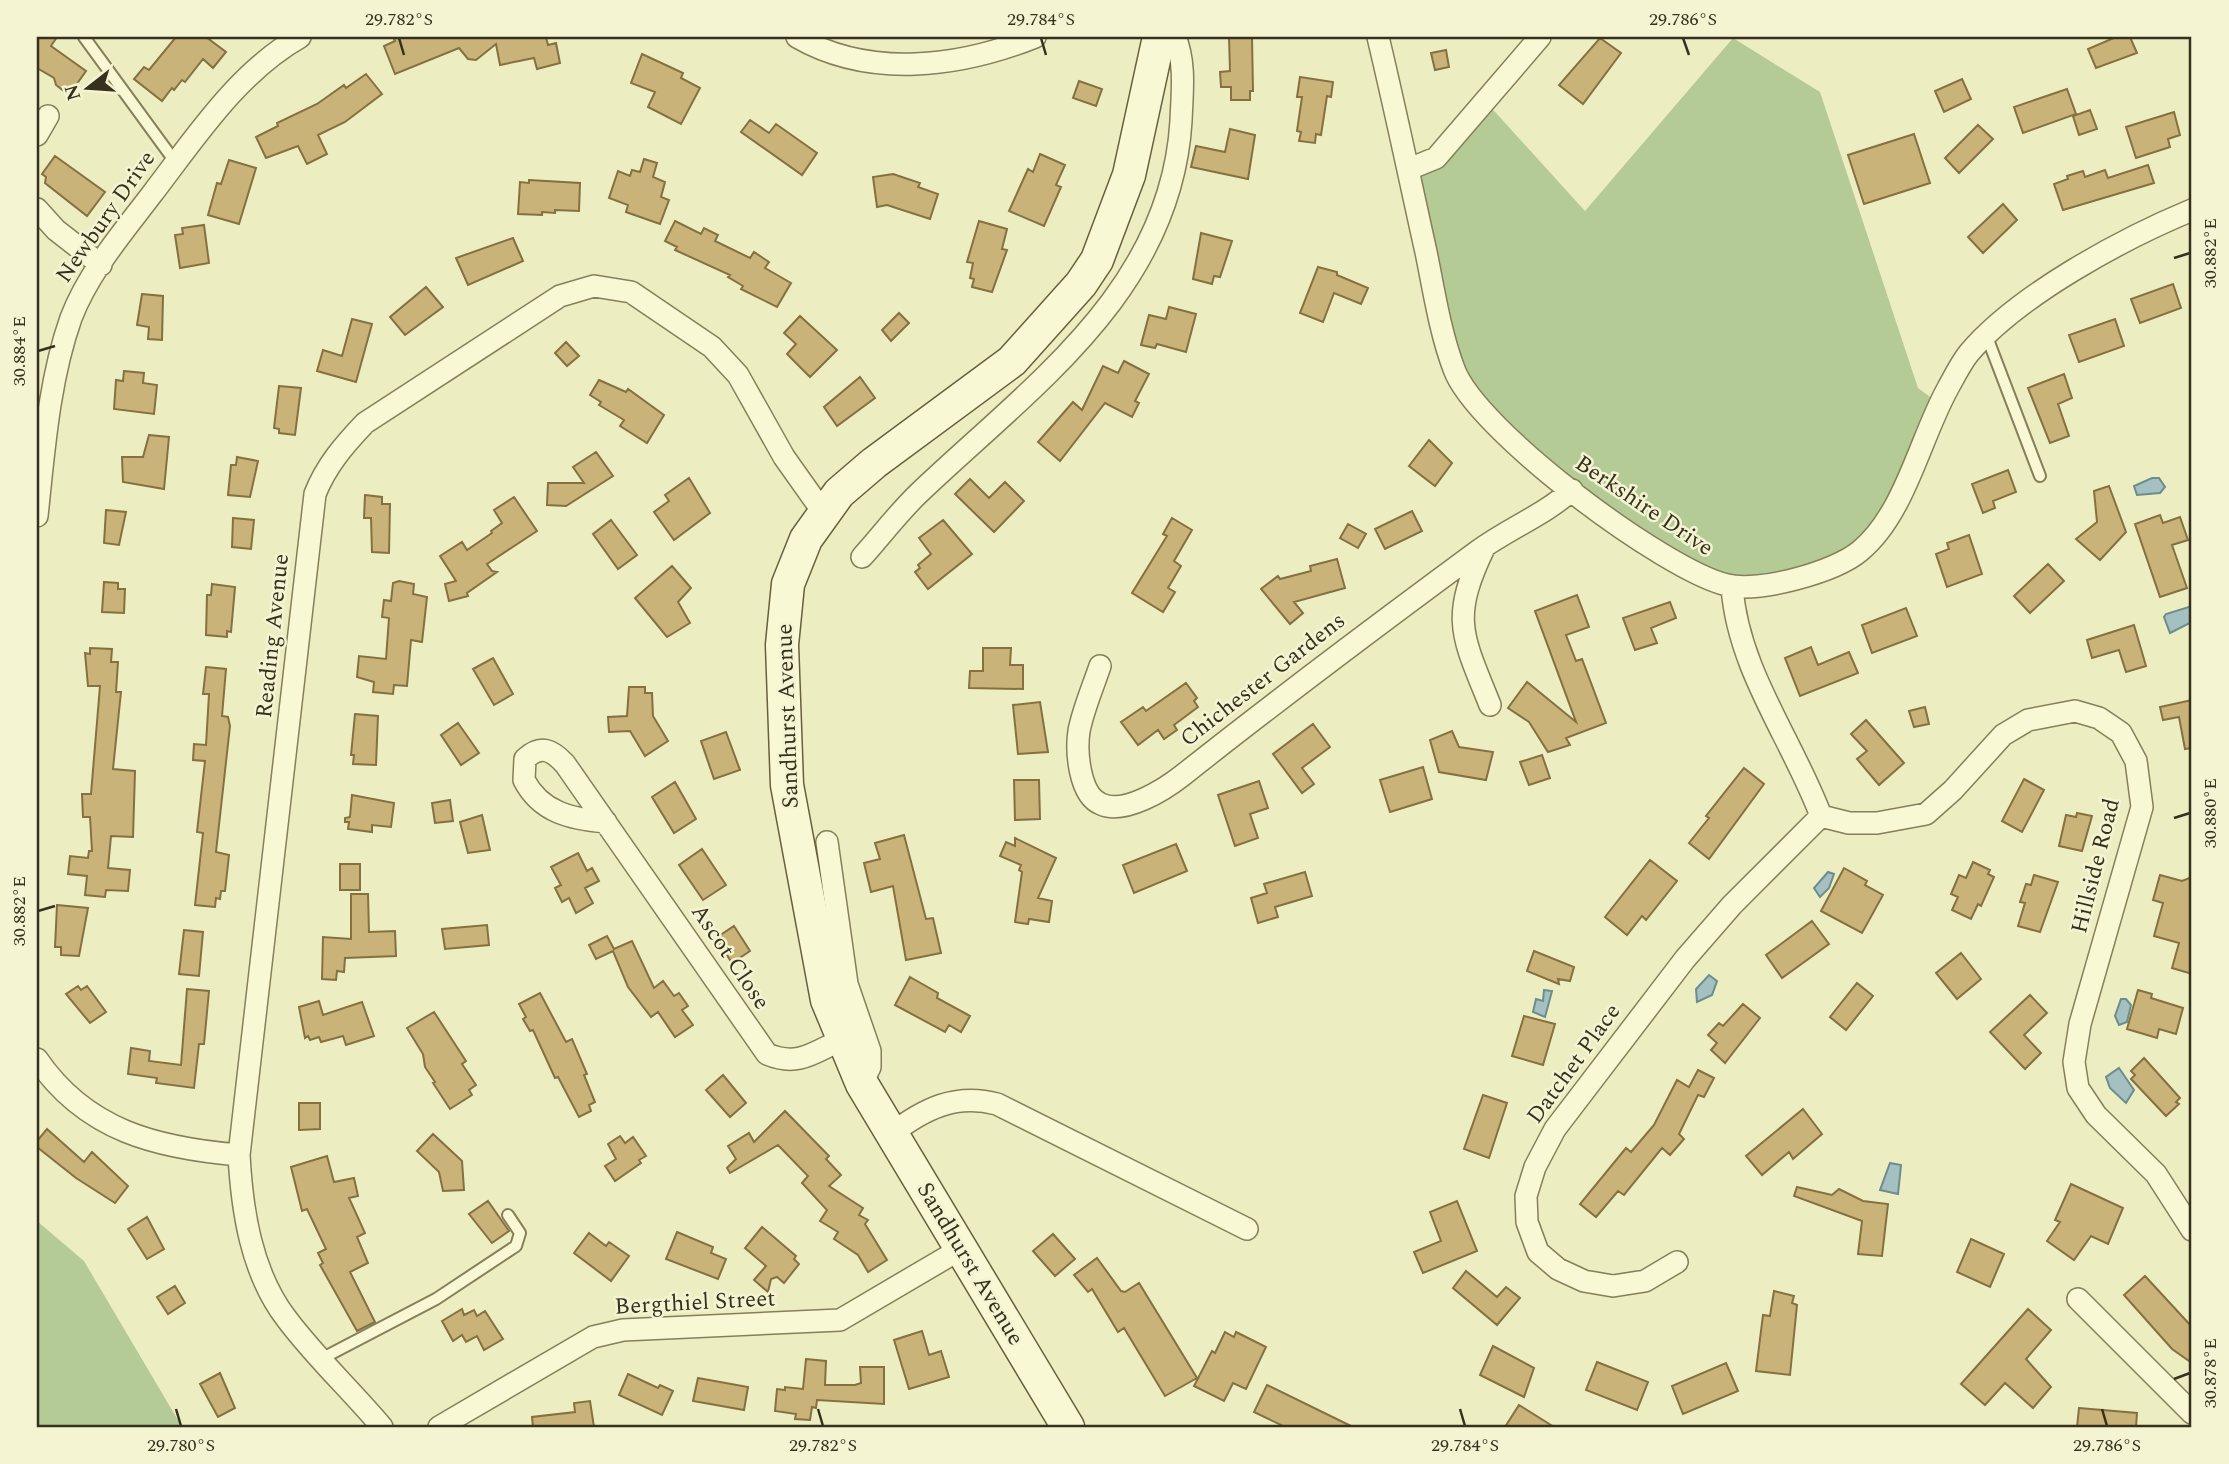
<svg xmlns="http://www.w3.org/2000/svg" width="2229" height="1464" font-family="Spectral,serif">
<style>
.green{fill:#b5cb96}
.water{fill:#a4c0c0;stroke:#6c8c8d;stroke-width:2}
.building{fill:#cab379;stroke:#857040;stroke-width:2}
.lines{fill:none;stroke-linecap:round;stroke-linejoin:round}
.lane-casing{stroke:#867f5a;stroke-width:14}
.street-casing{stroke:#867f5a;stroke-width:24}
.secondary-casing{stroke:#685f3d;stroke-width:35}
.lane{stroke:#f8f8d5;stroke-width:10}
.street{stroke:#f8f8d5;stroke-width:21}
.secondary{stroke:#f8f8d5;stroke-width:32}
.ticks{fill:none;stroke:#36311e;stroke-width:2.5}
.labels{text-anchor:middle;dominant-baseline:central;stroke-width:5;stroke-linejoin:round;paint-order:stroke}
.street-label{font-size:23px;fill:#36311e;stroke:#f4f4d2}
.neatline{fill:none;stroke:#36311e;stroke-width:2.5}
.ticks-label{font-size:18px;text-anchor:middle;fill:#36311e}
</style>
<rect width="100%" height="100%" fill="#ededc2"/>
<path class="green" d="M1733,38L1820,92L1918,388L1941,405L1861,551L1733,587L1614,521L1465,394L1408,170L1486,102L1585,211Z
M37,1221L84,1261L182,1427H37Z"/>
<path class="water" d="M2152,478H2159L2165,487L2160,493L2137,495L2134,486Z
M2192,606V622L2170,633L2164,617L2166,614Z
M1828,872L1834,874L1829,888L1820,897L1814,888Z
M1709,975L1717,981L1712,995L1697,1002L1696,989Z
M1544,990L1552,991L1545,1017L1533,1012L1536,999L1543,1001Z
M2121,999H2126L2131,1005L2127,1022L2119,1025L2115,1016Z
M2119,1068L2134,1090L2126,1103L2110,1088L2106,1077Z
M1890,1163L1901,1165L1898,1194L1880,1190Z"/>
<path class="building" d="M37,37H57L51,46L86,71L69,95L56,85L54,78L37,68Z
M176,37H206L226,52L213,68L203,59L185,82L182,80L174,90L172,88L162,101L134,79L144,67L149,70Z
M393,37H546L548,45L556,43L560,63L537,69L534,58L500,65L496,44L476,60L468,59L459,48L395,74L384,46L395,41Z
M1229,37H1252L1253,91H1250V100H1231V87H1221L1220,72L1230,71Z
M2116,37H2130L2137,53L2096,68L2088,49Z
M1600,38L1621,53L1583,104L1559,85Z
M1446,50L1449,67L1435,70L1431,53Z
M642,54L683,73L681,78L700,88L681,124L648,107L655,92L631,83Z
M366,74L382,94L345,122L318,135L327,154L307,164L298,146L266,158L256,137L278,126L277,123L317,104L344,85L346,88Z
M1300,77L1333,82L1331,97L1327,96L1321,135L1316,134L1315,143L1299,141L1301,132L1297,131L1302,97H1297Z
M1962,79L1971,99L1944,112L1935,91Z
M1079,81L1102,89L1096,106L1073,98Z
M2067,89L2076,114L2023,133L2014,107Z
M2090,110L2097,129L2079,135L2073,116Z
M2174,112L2180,135L2168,139L2170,147L2136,158L2126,127Z
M750,120L769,133L776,124L817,153L802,175L741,132Z
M1978,125L1993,139L1959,173L1945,158Z
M1230,129L1255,135L1248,179L1191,167L1196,146L1225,152Z
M1914,134L1930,183L1864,204L1848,155Z
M1040,154L1065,165L1056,185L1061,187L1044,226L1009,211L1028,169L1033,172Z
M55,156L105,192L87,216L45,183L46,177L42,174Z
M644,159L657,163L653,177L665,182L661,197L669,200L660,224L626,212L628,205L609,198L618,171L630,176L632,170L640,172Z
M229,160L256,168L239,224L208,215L217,183L221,184Z
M2148,165L2154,183L2063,210L2054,184L2068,179L2067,176L2083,171L2085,177L2105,170L2108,178Z
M893,174L920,183L918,187L938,194L930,219L887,205L877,207L873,177Z
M529,180L580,183L579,211L555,210V213L542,212V215L518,214L520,182L529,183Z
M2003,204L2017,220L1983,253L1968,237Z
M675,221L701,234L704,228L718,235L715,241L750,258L754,252L769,262L765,268L791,283L777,307L741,289L743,286L728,277L730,275L675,250L677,247L665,241Z
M979,221L1007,229L1002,249L1007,250L992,292L972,287L974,279L970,278L973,263L967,262Z
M204,225L209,263L180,268L175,235L183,234L182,228Z
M1201,233L1232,241L1220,277L1214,276L1212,284L1193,279Z
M513,238L523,261L468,285L456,258Z
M1318,267L1337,272V275L1368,288L1361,304L1334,293L1323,322L1300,313Z
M2173,284L2181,308L2140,323L2131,299Z
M426,287L443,307L405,335L390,317Z
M142,294L163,296L162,340L148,339L149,327L137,325Z
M1169,307L1196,314L1186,352L1157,344L1155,348L1141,345L1149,315L1166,319Z
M899,313L909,323L891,341L882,330Z
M800,316L837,350L810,377L787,354L796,344L784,333Z
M352,319L372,324L356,382L317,371L323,350L342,356Z
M2115,319L2124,346L2079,362L2069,335Z
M566,342L579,356L567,366L555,353Z
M1124,361L1149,374L1135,401L1139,403L1132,417L1105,403L1060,461L1038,442L1073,402L1082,410L1103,366L1118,373Z
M124,371L144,373L143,383L157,385L154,414L114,409L116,380L123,381Z
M2064,374L2072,398L2058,404L2069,436L2050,443L2028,388Z
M860,377L875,398L837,426L824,407Z
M599,380L626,392L628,389L664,415L647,443L620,426L624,420L599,405L601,402L590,395Z
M279,386L301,388L295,435L279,433V429L274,428Z
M149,435L169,437L164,489L123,482L122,457H143Z
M1429,440L1452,463L1435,486L1409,466Z
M596,452L613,476L566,506L547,505L548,483H584L573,467Z
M237,457L258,461L250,497L228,495L231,465H236Z
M2008,470L2016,492L1993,501L1995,508L1983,513L1972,484Z
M689,478L710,513L674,540L654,512L669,501L665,495Z
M970,479L989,498L1005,482L1024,501L994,532L955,494Z
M2109,486L2126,532L2100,560L2076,539L2097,522L2094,491Z
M365,495L382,497V504H390L389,553L372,552L371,518H364Z
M514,497L537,531L487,564L492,571L497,572L467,593L468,596L449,601L445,584L456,581L440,556L462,542L467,550L492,533L491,531L502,523L494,510Z
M106,510L126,512L119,545L104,543Z
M1412,511L1422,531L1385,549L1375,529Z
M2160,515L2163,523L2180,517L2188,540L2172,545L2187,588L2160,597L2135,524Z
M233,518L254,520L251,549L232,547Z
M1172,518L1192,530L1174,561L1181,566L1168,588L1175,592L1163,612L1132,593L1167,536L1163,534Z
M611,520L637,555L618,569L593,534Z
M943,520L972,554L928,589L915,572L920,568L918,565L931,554L919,538Z
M1348,524L1366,534L1358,548L1340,538Z
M1969,535L1982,574L1947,587L1936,554L1949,549L1947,543Z
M1337,559L1345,588L1294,602L1303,613L1290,624L1261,589L1278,576L1280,579L1311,571L1310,566Z
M2048,564L2064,581L2030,613L2014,596Z
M672,566L691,588L678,602L690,623L667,637L635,598Z
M399,581L414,584L413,594L427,597L422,642L411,640L407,686L394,685L393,694L373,692L374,682L357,677L359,656L386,659L389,618L382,617L384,600L391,601L393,583Z
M104,582L118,583V589H125L124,613L102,612Z
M212,584L235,587L231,632L227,631V637L206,635L207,595H211Z
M1577,595L1589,627L1566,635L1576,661L1582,659L1606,723L1566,738L1570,745L1548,752L1529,722L1508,708L1527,682L1576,722L1535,611Z
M1670,602L1676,618L1651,628L1657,643L1635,650L1623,618Z
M1906,608L1917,636L1872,653L1862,625Z
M2134,625L2146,666L2126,672L2119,650L2092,658L2087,640Z
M1811,647L1818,665L1849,652L1858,673L1800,696L1785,658Z
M90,648L112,649L111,662H118L116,692H121L113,769L135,771L133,837L111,836L108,868L130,870L128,891L106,890L105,897L85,895L87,876L68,874L70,856L88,858L89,851H92L90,817H83L82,794H91L100,686H88L85,653L90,654Z
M983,648H1011L1010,665H1023V689L969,688L970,671H983Z
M493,658L513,694L494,705L473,669Z
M206,667L226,669L222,716L228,717L230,726L216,852L229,855L225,891H221L220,899L216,898L215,907L195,905L203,833L197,832L205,761L193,760L194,744L206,745L209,694H203Z
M1186,683L1197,698L1194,701L1198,707L1174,725L1177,730L1164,739L1158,730L1138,745L1121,722L1143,707L1146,711Z
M629,687H645V693H652L653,716L668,741L645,756L630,731L609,732L608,717L627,716Z
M2192,700V748L2185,749L2179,717L2163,720L2160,707Z
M1040,702L1048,752L1018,754L1013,705Z
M1925,707L1929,724L1914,727L1909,711Z
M355,714L378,716L376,765L353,764L354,755H351Z
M1866,720L1904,763L1879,785L1857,759L1867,751L1851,734Z
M458,723L479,753L461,765L441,735Z
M1313,724L1330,747L1302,768L1314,784L1302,793L1273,754Z
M1452,731L1459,747L1493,752L1486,780L1439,772L1430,740Z
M726,732L740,770L714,779L701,741Z
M1542,755L1550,778L1529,785L1520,762Z
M1423,767L1432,799L1390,812L1380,780Z
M1744,768L1764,784L1709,859L1689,843L1709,818L1706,816Z
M2024,779L2044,790L2022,832L2002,821Z
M1014,780H1039L1040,819L1015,820Z
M1259,781L1268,808L1250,814L1258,838L1235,846L1218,795Z
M675,782L696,819L674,833L652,797Z
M352,795L394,803L391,827L372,825V832L348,829L349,822H345V818L350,817Z
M450,800L453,821L435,823L432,803Z
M2077,813L2092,816L2082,851L2059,846L2066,815L2076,817Z
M482,815L490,850L468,853L460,822Z
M904,835L926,919L933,918L941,953L906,960L893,886L871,892L864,863L880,859L875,843Z
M1015,838L1056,858L1038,898L1052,901L1049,922L1029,919L1028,924L1015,922L1022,872L1019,870L1021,865L1000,856L1006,842L1015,846Z
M1176,844L1187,871L1134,893L1123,865Z
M702,849L726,885L703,900L679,865Z
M578,853L587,871L592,868L599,881L585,888L593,903L576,913L569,898L562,902L555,888L561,885L551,867Z
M1650,860L1677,881L1646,920L1642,916L1627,935L1605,917Z
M1973,862L1990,870L1988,874L1994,877L1981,906L1978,904L1971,919L1952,910L1958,897L1951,894L1959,875L1966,878Z
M340,864H360V890H340Z
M1844,868L1867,881L1865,885L1883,895L1862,933L1821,911Z
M1305,872L1312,896L1275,907L1278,917L1258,923L1251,898L1267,893L1264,884Z
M2034,875L2058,882L2040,932L2018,926L2025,903L2020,902L2026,884L2031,885Z
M2160,875L2182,881L2192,877V974L2172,968L2179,943L2154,936L2163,903L2153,900Z
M351,894H368L369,932L395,931L396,956L345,958L344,972L337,971L336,980L322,979L323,937L351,939Z
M57,905L88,908L79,956L61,955V947H55Z
M1812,921L1829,944L1782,978L1766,955Z
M487,925L489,945L445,949L442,929Z
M734,926L750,951L732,963L716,938Z
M184,930L203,932L199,976L179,974Z
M607,936L614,949L632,941L654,988L663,981L674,996L679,993L688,1006L682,1010L693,1025L675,1037L658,1012L651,1017L628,987L613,951L596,959L589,945Z
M1534,951L1574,967L1570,981L1558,979L1559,984L1527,971Z
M1961,953L1981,979L1957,999L1936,973Z
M910,977L938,993L937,998L970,1016L961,1032L949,1025L945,1032L895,1005Z
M1857,983L1873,996L1846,1030L1830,1017Z
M78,986L81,990L87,986L106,1012L90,1023L66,994Z
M187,989L209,991L204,1044H199L194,1088L156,1083L157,1078L128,1074L131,1048L150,1051L149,1061L181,1065Z
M2138,990L2152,994L2151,998L2183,1008L2176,1034L2159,1029L2157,1038L2127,1029Z
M540,993L566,1042L572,1039L587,1074L584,1075L595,1102L589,1105L591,1111L579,1117L558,1077L555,1078L533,1030L530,1031L523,1019L526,1017L519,1004Z
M2030,995L2047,1013L2024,1035L2041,1053L2025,1069L1990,1032Z
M319,1001L323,1015L362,1002L374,1036L346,1045L343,1036L321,1042L319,1037L310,1040L308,1036L305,1038L299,1007Z
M1743,1004L1760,1018L1725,1063L1711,1050L1717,1043L1708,1035L1719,1023L1723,1026Z
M434,1012L466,1061L462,1064L476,1085L469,1090L472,1095L450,1109L433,1083L435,1082L425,1067L423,1054L407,1028Z
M1524,1016L1555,1024L1543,1065L1512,1056Z
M2144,1058L2180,1098L2176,1102L2179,1104L2166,1116L2131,1079L2135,1075L2131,1071Z
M1698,1070L1714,1078L1704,1097L1698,1095L1679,1134L1684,1139L1670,1155L1662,1148L1624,1195L1618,1191L1596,1217L1580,1204L1626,1148L1631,1152L1654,1125L1677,1080L1689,1087Z
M723,1075L746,1103L730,1117L706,1090Z
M1483,1095L1507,1103L1489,1158L1464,1149Z
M299,1103H320V1129L299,1130Z
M1803,1109L1822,1134L1793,1159L1789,1152L1762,1175L1746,1156Z
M785,1111L829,1156L826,1159L841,1175L829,1186L863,1208L859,1215L868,1220L865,1224L887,1260L868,1272L858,1255L834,1239L838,1232L820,1221L827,1210L802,1183L808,1176L778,1145L730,1173L727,1168L736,1159L728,1146L749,1133L754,1142Z
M47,1129L84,1162L92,1152L128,1186L115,1203L76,1178L37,1147V1141Z
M433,1134L462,1161L464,1190L443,1191L439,1172L417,1151Z
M620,1136L625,1143L633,1137L646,1156L639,1160L641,1163L615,1181L605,1166L616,1159L608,1144Z
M327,1156L334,1182L354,1178L358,1196L349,1198L365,1233L357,1237L368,1263L350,1272L375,1322L357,1331L320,1265L323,1263L318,1253L326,1249L307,1209L302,1211L291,1167Z
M2071,1184L2123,1208L2108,1244L2091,1236L2074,1260L2047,1241L2060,1222L2055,1220Z
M1797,1187L1832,1195L1839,1189L1863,1201L1888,1204L1882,1256L1858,1254L1862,1221L1794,1196Z
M488,1201L509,1231L492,1243L469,1214Z
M1457,1201L1477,1251L1423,1273L1414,1252L1441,1241L1430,1212Z
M147,1217L164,1249L147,1259L128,1229Z
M762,1227L796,1256L794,1259L799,1264L784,1283L777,1277L771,1279L768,1292L754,1280L766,1266L745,1248Z
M677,1232L713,1247L711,1253L726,1259L718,1279L666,1259Z
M589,1233L606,1246L609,1242L629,1256L611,1281L574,1253Z
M1053,1234L1075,1259L1055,1276L1033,1251Z
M1971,1239L2004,1254L1990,1287L1957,1272Z
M1097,1258L1121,1291L1125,1292L1139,1283L1197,1378L1165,1396L1124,1328L1118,1332L1092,1289L1088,1292L1074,1275Z
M1466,1271L1497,1297L1506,1287L1520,1298L1497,1325L1453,1288Z
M2145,1276L2192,1327V1363L2172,1349L2124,1295Z
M175,1286L185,1303L168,1314L157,1297Z
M1774,1291L1794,1296L1792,1303L1797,1305L1790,1375L1756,1371L1763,1315L1770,1316Z
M462,1309L464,1315L474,1310L477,1316L485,1311L503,1339L484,1350L477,1336L466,1342L462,1335L453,1341L442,1321Z
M2028,1309L2051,1330L2026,1359L2051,1387L2033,1408L2005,1383L1985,1405L1961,1384Z
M922,1331L929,1355L941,1351L949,1377L909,1389L894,1340Z
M1225,1332L1234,1337L1236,1332L1266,1347L1246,1389L1233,1383L1224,1401L1194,1386L1212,1351L1215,1353Z
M1493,1346L1534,1368L1524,1397L1480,1375Z
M806,1359L826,1361L825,1385H855L861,1383L860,1367H884V1404L817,1400L816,1408L812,1407L810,1420L795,1419L796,1414L775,1411L777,1389L785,1390V1387L803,1389Z
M1597,1362L1648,1382L1637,1410L1586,1390Z
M1726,1363L1738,1391L1683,1414L1672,1386Z
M220,1373L235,1408L218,1417L200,1384Z
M628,1374L658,1388L660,1385L673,1391L662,1415L619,1395Z
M698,1378L748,1387L744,1410L693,1401Z
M1267,1385L1353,1427H1285L1254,1412Z
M590,1401L594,1427H533L532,1417L575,1412L574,1403Z
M1519,1405L1554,1427H1505Z
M2079,1408L2137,1413L2136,1427H2077Z"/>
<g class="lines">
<g class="lane-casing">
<path id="lane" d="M84,37L176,163
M1987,337L2040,476
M321,1359L436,1299L516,1246L520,1233L508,1215"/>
</g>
<g class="street-casing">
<path id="street" d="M797,37C870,79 960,67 1035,37
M1378,37C1395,108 1410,180 1426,252C1434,291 1440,332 1454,369C1476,430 1664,570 1727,585C1759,593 1835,572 1860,551C1905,514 1920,438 1948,388C1954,377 1961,363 1969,353C2018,295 2122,239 2192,210
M37,135L48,116
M1409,169L1436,158L1540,37
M37,209L56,230L101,265
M37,516C44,450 49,380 71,318C88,273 123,232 152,194C195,138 238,72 300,37
M1484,548C1450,619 1462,635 1490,705
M862,557C881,536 898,513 919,493C1030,387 1171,291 1181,121C1182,93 1186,63 1175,37
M1732,587C1738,670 1792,739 1821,816
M1100,666C1093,687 1083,710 1079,731C1076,751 1079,795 1101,804C1124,815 1164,790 1183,775C1280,698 1379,624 1478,551C1508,529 1544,515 1572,490
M1821,816L1849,823H1877L1926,814L1953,790L2003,735L2028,720L2075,711L2099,718L2121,733L2136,761L2142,807L2080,1024L2074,1062L2078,1088L2096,1115L2156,1174L2192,1230
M606,822C572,819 541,813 524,780L525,759C541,744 552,750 565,764L767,1054C798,1067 813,1053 841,1040
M827,842L847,984L870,1051V1067L862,1084
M37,1059C86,1131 157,1148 239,1155
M891,1134C924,1109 955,1093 997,1104L1247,1229
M1677,1262L1645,1281L1613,1286L1584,1281L1558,1269L1538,1252L1527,1222L1526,1196L1535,1167L1555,1129L1685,959L1732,905L1821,816
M2078,1299L2192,1413
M382,1427C351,1390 315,1357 286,1318C251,1272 242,1210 239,1155L315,494C326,466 344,445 365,423L560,296L594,286L631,292L712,347L738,375L784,457L823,512
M439,1427L593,1337L623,1330L840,1320L959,1250"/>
</g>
<g class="secondary-casing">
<path id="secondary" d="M1068,1427L862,1084L827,1000L787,785L782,645L788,584L806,539L839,493L874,463L1012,361L1081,284L1097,260L1129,175L1159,37"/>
</g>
<use href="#lane" class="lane"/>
<use href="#street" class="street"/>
<use href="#secondary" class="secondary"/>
</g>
<path class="ticks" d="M399,38L404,55M1041,38L1046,55M1683,38L1689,55M2174,258L2190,253M38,351L55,346M2174,818L2190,813M38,911L55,906M2174,1379L2190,1373M176,1409L181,1426M818,1409L823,1426M1460,1409L1465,1426M2102,1409L2107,1426"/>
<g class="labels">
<g class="street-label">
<text transform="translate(106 217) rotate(-55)">Newbury Drive</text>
<text transform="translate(1644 506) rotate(34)">Berkshire Drive</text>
<text transform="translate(273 636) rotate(-84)">Reading Avenue</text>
<text transform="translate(1263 680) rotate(-38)">Chichester Gardens</text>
<text transform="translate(788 716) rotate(-92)">Sandhurst Avenue</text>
<text transform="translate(2096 866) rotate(-76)">Hillside Road</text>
<text transform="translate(730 957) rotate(56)">Ascot Close</text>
<text transform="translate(1574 1064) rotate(-54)">Datchet Place</text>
<text transform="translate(970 1264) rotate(59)">Sandhurst Avenue</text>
<text transform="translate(695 1303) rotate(-3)">Bergthiel Street</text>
</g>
</g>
<rect width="2229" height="1464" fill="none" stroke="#f4f4d2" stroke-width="77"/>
<g transform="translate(88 88) rotate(253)" stroke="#f4f4d2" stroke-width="5" paint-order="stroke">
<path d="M0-5L12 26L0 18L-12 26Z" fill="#36311e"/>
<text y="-10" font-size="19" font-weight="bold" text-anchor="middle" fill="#36311e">N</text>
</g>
<rect x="38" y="38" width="2152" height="1388" class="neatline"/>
<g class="ticks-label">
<text x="399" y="25">29.782°S</text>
<text x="1041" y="25">29.784°S</text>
<text x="1683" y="25">29.786°S</text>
<text transform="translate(2210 253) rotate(-90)" y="6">30.882°E</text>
<text transform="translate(19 351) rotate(-90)" y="6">30.884°E</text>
<text transform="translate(2210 813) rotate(-90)" y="6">30.880°E</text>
<text transform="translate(19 911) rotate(-90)" y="6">30.882°E</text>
<text transform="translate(2210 1373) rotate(-90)" y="6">30.878°E</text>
<text x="181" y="1451">29.780°S</text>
<text x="823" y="1451">29.782°S</text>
<text x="1465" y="1451">29.784°S</text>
<text x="2107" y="1451">29.786°S</text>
</g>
</svg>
